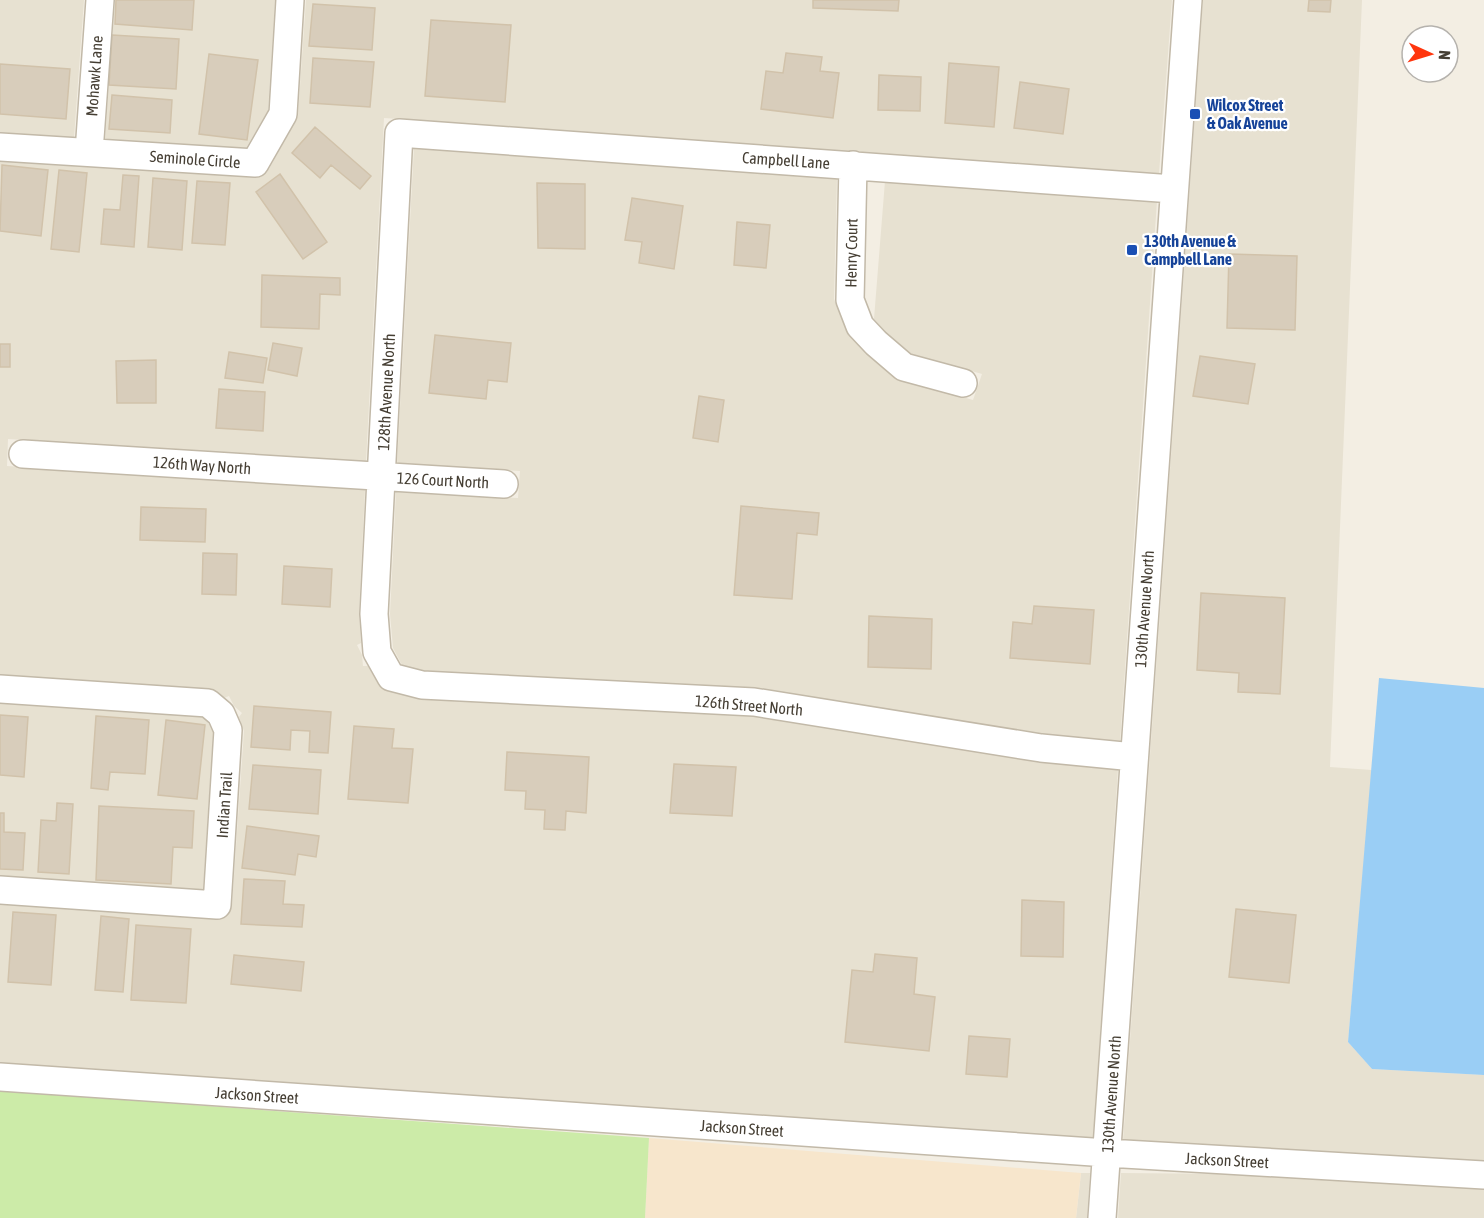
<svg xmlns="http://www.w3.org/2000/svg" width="1484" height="1218" font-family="'Asap Condensed',sans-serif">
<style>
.residential{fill:#e7e1d1}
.commercial{fill:#f7e6cc}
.green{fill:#cceba8}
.water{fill:#9acef5}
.building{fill:#d8cdbb;stroke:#d1c2aa;stroke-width:1.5}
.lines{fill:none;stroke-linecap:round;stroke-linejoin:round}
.minor-casing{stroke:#c2b9a8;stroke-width:30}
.minor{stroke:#fff;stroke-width:27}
.transit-dot{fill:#1a4fb4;stroke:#fff;stroke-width:2}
.labels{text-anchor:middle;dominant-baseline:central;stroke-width:4.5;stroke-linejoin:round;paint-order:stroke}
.street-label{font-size:16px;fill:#453e33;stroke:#fff}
.transit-label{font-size:16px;font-weight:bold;fill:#164399;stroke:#fff;text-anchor:start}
</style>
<rect width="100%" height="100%" fill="#f3eee3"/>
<path class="residential" d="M0,0H84L74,138L0,133Z
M115,0H275L268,111L246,148L105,140Z
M306,0H1172L1159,174L384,118L366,462L8,439L7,466L365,489L359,613L361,643L357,645L362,655L363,666H368L377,682L387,690L422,699L752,716L1038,761L1118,769L1093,1139L0,1063V904L216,918L232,905L244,731L239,717L242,713L234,706L229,696L224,698L208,689L0,676V161L254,176L269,169L298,116Z
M1203,0H1362L1330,767L1372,770L1348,1042L1372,1069L1484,1075V1161L1123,1141Z
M414,148L837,178L834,299L848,334L871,358L893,377L973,400L982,374L912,354L888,335L874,319L885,181L1157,201L1120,742L1042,735L756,689L425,671L402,665L393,648L390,614L396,492L518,498L520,471L397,464Z
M0,703L201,716L208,722L213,732L203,890L0,877Z
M1081,1173H1090L1087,1218H1076Z
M1121,1173L1233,1174L1484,1188V1218H1118Z"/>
<path class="commercial" d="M649,1138L1081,1173L1076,1218H645Z"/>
<path class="green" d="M0,1091L649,1138L645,1218H0Z"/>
<path class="water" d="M1379,678L1484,688V1075L1372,1069L1348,1042Z"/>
<path class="building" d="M116,0H194L192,30L115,24Z
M813,0H899L898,11L813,8Z
M1309,0H1331L1330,12L1308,11Z
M313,4L375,8L372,50L309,46Z
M431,20L511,25L505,102L425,96Z
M112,35L179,39L176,89L109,85Z
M786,53L822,57L820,71L839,73L833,118L761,109L766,71L783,73Z
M209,54L258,60L247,140L199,134Z
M313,58L374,62L370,107L310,103Z
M949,63L999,67L994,127L945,123Z
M0,64L70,69L66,119L0,114Z
M879,75L921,77L920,111L878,110Z
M1020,82L1069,89L1063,134L1014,128Z
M112,95L172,100L170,133L109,129Z
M315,127L371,176L360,189L331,165L320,178L292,153Z
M2,165L48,170L41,236L0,231Z
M59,170L87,173L79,252L51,249Z
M280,174L327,242L303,259L256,192Z
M123,175L139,176L134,247L101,244L104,209L120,210Z
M153,178L187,181L182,250L148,247Z
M197,181L230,183L225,245L192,243Z
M537,183L585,184V249L538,248Z
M632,198L683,206L674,269L639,263L642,242L625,240Z
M737,222L770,225L766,268L734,265Z
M1229,254L1297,256L1295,330L1227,328Z
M262,275L340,278V295L320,294L319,329L261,327Z
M435,335L511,343L507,382L488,380L486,399L429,393Z
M273,343L302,348L297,376L268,370Z
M0,344H10V367H0Z
M229,352L267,358L263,383L225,378Z
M1200,356L1255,364L1248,404L1193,396Z
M156,360V403H117L116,361Z
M219,389L265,392L263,431L216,428Z
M699,396L724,400L718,442L693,438Z
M741,506L819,513L817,535L797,533L792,599L734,595Z
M141,507L206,509L205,542L140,540Z
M203,553L237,554L236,595L202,594Z
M284,566L332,569L330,607L282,604Z
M1201,593L1285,598L1280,694L1238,692L1239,673L1197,670Z
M1034,606L1094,610L1090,664L1010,658L1013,622L1032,624Z
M869,616L932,619L931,669L868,667Z
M254,706L331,712L328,753L309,752L310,731L291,730L290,750L251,747Z
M0,715L28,717L24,777L0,775Z
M96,716L149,720L145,774L110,772L108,790L91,788Z
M166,720L205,725L197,799L158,795Z
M354,726L394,729L392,748L413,749L408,803L348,799Z
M507,752L589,757L586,813L566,811L565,830L544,829L545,810L525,809L526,791L505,790Z
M674,764L736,767L732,816L670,813Z
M253,765L321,770L318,814L249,809Z
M57,803L73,804L69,874L38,872L41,820L56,821Z
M99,806L194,811L192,848L173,847L171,884L96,880Z
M0,813H4V832L25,833L23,870L0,869Z
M247,826L319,836L316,857L298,854L295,875L242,868Z
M244,879L285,881L283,904L304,905L302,927L241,924Z
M1022,900L1064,902L1063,957L1021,956Z
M1236,909L1296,915L1289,983L1229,977Z
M13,912L56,915L51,985L8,982Z
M101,916L129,919L123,992L95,990Z
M136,925L191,929L186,1003L131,1000Z
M875,954L917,958L914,994L935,997L929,1051L845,1042L852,970L873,972Z
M234,955L304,962L301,991L231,984Z
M969,1036L1010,1039L1007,1077L966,1074Z"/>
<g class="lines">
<g class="minor-casing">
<path id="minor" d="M0,147L255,163L283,114L290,0
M89,152L100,0
M853,165L850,300L860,326L876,343L904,367L963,383
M23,454L504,484
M0,689L208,703L221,714L228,730L217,905L0,890
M1134,757L1041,748L754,702L422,685L391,677L377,652L374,614L399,133L1173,189
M0,1077L1107,1153L1484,1175
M1102,1218L1188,0"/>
</g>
<use href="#minor" class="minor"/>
</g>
<g class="transit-dot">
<rect x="1189" y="108" width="12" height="12" rx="3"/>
<rect x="1126" y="244" width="12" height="12" rx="3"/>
</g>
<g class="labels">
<g class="street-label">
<text transform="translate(94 76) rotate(-86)">Mohawk Lane</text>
<text transform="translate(195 159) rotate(4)">Seminole Circle</text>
<text transform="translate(786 160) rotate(4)">Campbell Lane</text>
<text transform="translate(851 253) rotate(-89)">Henry Court</text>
<text transform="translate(386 392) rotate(-87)">128th Avenue North</text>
<text transform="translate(202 465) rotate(4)">126th Way North</text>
<text transform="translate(443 480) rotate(3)">126 Court North</text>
<text transform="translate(1144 609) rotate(-86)">130th Avenue North</text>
<text transform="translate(749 705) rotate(5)">126th Street North</text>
<text transform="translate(224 805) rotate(-86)">Indian Trail</text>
<text transform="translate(1111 1094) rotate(-86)">130th Avenue North</text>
<text transform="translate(257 1095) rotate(4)">Jackson Street</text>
<text transform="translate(742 1128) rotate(4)">Jackson Street</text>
<text transform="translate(1227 1160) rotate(3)">Jackson Street</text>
</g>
<g class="transit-label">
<text x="1207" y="105">Wilcox Street<tspan x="1207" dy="18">&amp; Oak Avenue</tspan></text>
<text x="1144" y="241">130th Avenue &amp;<tspan x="1144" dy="18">Campbell Lane</tspan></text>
</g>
</g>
<g transform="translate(1430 54) rotate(94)"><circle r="28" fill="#ffffff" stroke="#b5b2ad" stroke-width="1.5"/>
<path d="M0-4.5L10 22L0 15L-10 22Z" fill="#ff360e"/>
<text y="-9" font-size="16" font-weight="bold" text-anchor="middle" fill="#453e33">N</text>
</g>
</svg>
